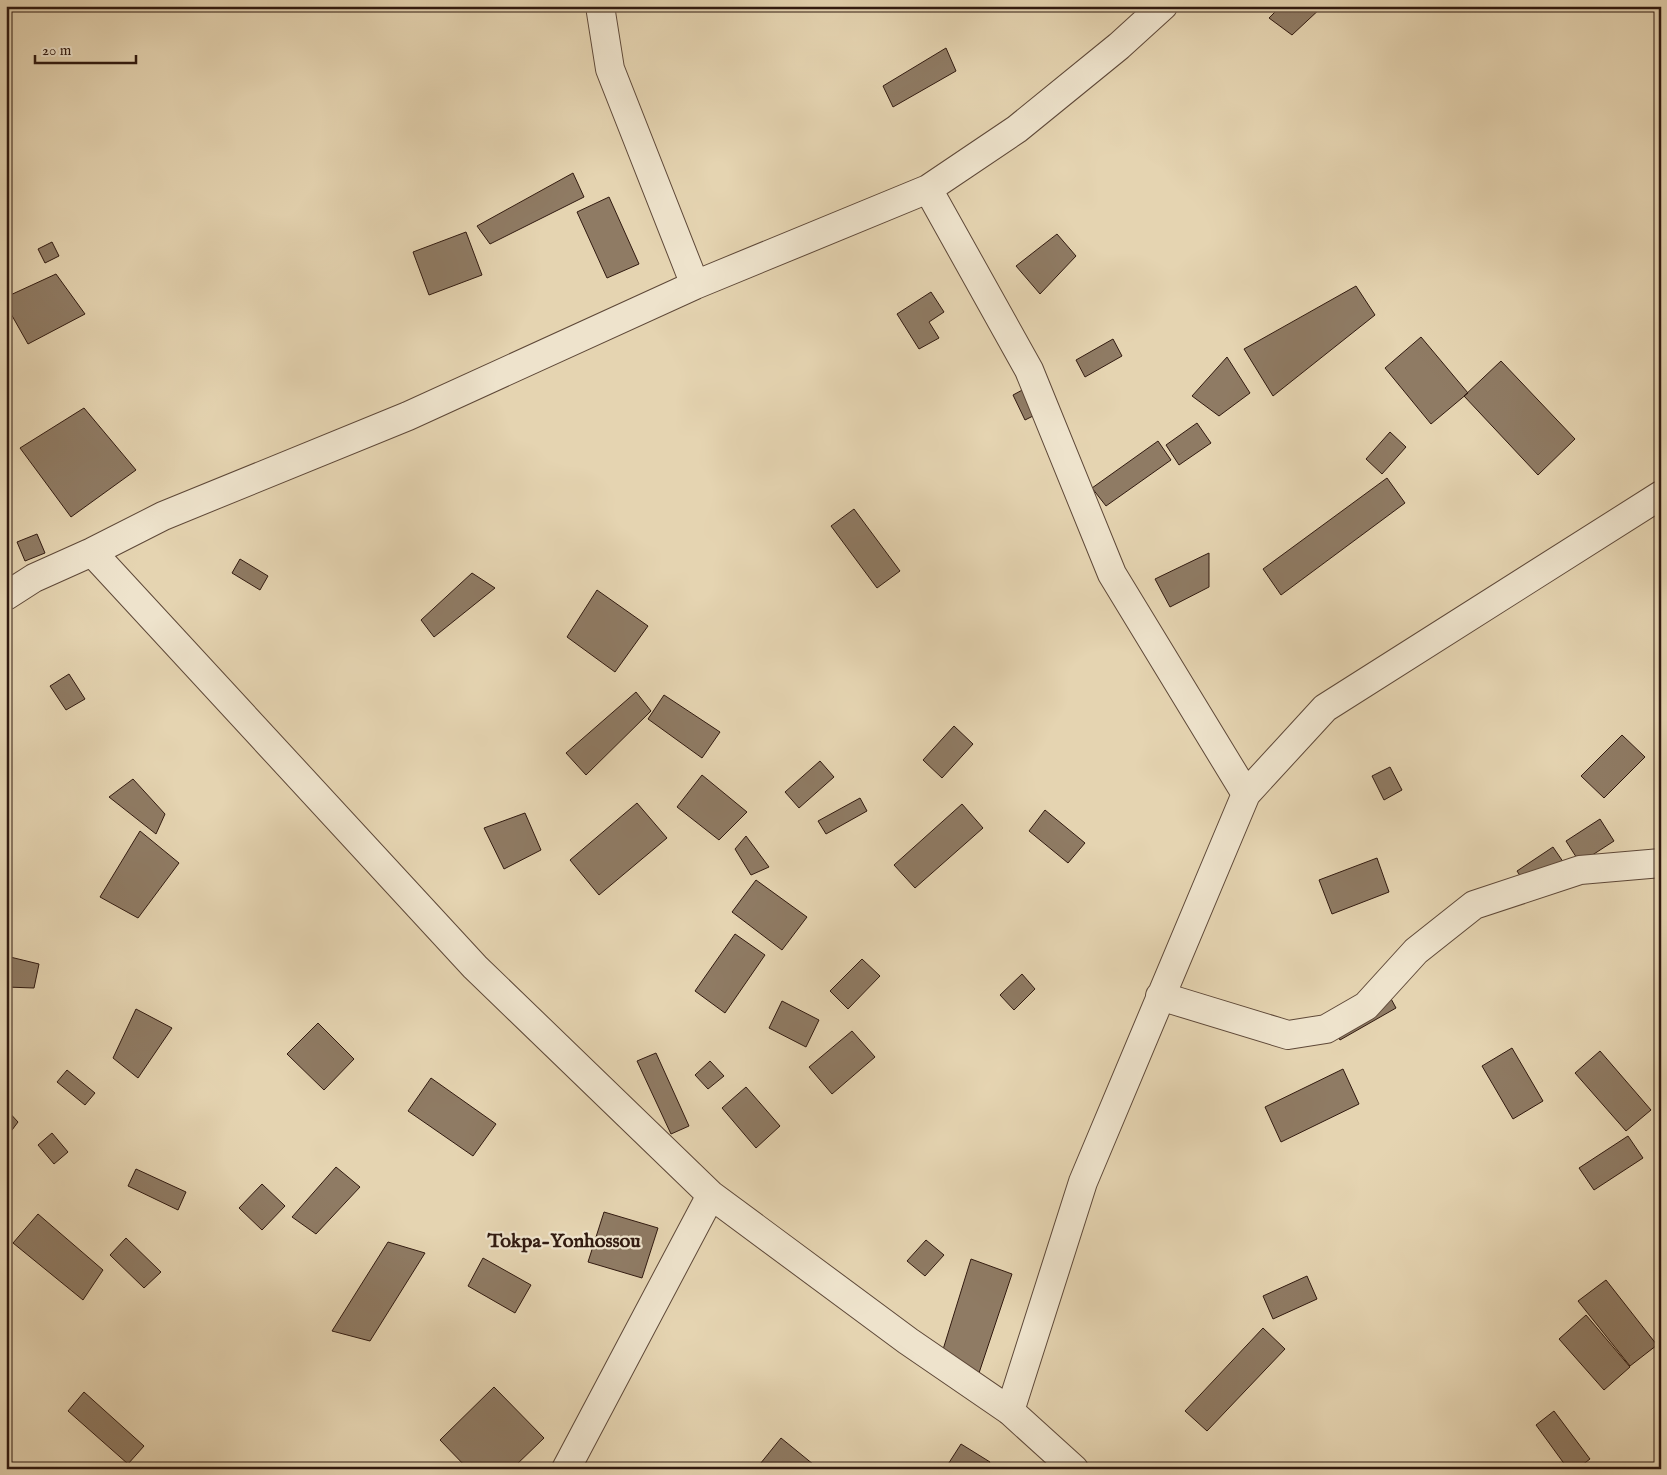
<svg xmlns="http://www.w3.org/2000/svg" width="1667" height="1475" font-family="'IM FELL English',serif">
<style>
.building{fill:#8f7b64;stroke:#311a10}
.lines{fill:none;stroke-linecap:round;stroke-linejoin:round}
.minor-casing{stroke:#5e4838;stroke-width:30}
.minor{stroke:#eee3cc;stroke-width:28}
.labels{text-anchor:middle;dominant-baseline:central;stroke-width:4.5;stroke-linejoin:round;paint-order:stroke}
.quarter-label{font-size:20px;font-weight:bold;fill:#311a10;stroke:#eee3cc}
</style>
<rect width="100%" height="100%" fill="#e5d4b1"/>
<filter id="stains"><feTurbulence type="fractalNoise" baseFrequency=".004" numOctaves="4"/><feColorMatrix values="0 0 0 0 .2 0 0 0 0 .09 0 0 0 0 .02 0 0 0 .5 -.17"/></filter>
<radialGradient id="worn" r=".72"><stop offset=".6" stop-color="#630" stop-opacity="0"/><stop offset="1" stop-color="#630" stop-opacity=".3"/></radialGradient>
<path class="building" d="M1281,6H1323L1292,35L1269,18Z
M946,48L956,71L893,107L883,86Z
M573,173L584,197L490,244L477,226Z
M609,197L639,264L607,278L577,212Z
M466,232L482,275L429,295L413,252Z
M1057,234L1076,256L1040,294L1016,266Z
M52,242L59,256L45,263L38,249Z
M56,274L85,314L28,344L6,305V297Z
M1356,286L1375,315L1273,396L1244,349Z
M931,292L944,312L929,322L939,338L919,349L897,314Z
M1421,337L1468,393L1431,424L1385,368Z
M1113,339L1122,356L1085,377L1076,360Z
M1227,357L1250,393L1219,416L1192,396Z
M1501,361L1575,439L1538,475L1464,396Z
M1028,387L1041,412L1025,420L1013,395Z
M84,408L136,470L71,517L20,448Z
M1197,423L1211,443L1179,465L1166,445Z
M1390,432L1406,447L1382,474L1366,459Z
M1158,441L1171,460L1106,506L1092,488Z
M1387,478L1405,503L1281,595L1263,569Z
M854,509L900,571L877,588L831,526Z
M37,534L45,553L25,561L17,542Z
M1209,553V587L1170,607L1155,579Z
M240,559L268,576L260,590L232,573Z
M472,573L495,588L434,637L421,620Z
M597,590L648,626L615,672L567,637Z
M69,674L85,699L66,710L50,686Z
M636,692L651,711L586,775L566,753Z
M664,695L720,732L702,758L648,719Z
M954,726L973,744L942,778L923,760Z
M1622,735L1645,757L1604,798L1581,776Z
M820,761L834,777L799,808L785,792Z
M1390,767L1402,790L1384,800L1372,776Z
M702,775L747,812L719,840L677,807Z
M133,779L165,814L156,834L109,797Z
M860,798L867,811L826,834L818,821Z
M637,803L667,838L599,895L570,860Z
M962,804L983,828L915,888L894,865Z
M1045,810L1085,843L1068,863L1029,831Z
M525,813L541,850L504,869L484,828Z
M1600,819L1614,841L1580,863L1566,841Z
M140,831L179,863L138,918L100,897Z
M746,836L769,867L751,875L735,849Z
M1553,847L1568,869L1532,894L1517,871Z
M1377,858L1389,892L1332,914L1319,880Z
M756,880L807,917L782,950L732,912Z
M735,934L765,955L725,1013L695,991Z
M6,956L39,964L34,988L6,987Z
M862,959L880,976L848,1009L830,991Z
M1022,974L1035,989L1014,1010L1000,995Z
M1383,984L1396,1008L1340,1040L1327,1017Z
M782,1001L819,1020L806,1047L769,1028Z
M136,1009L172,1028L138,1078L113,1058Z
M318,1023L354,1059L324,1090L287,1054Z
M852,1031L875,1057L832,1094L809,1067Z
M1512,1048L1543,1101L1513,1119L1482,1066Z
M1600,1051L1651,1110L1626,1131L1575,1073Z
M656,1053L689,1126L671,1134L637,1061Z
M710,1061L724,1076L708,1089L695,1075Z
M1343,1069L1359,1104L1281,1142L1265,1107Z
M67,1070L95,1093L85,1105L57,1082Z
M431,1078L496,1124L473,1156L408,1111Z
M746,1087L780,1126L756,1148L722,1108Z
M6,1109L18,1122L6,1138Z
M52,1133L68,1152L54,1164L38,1145Z
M1628,1136L1643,1158L1594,1190L1579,1168Z
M336,1167L360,1187L316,1234L292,1217Z
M136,1169L186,1192L178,1210L128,1186Z
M262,1184L285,1206L262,1230L239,1208Z
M604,1212L658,1228L642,1278L588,1262Z
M38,1214L103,1270L83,1300L13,1243Z
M126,1238L161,1272L144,1288L110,1255Z
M926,1240L944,1255L925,1276L907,1261Z
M388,1242L425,1253L370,1341L332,1331Z
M483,1258L531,1285L515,1313L468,1286Z
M971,1259L1012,1274L977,1379L941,1356Z
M1307,1276L1317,1299L1273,1319L1263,1296Z
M1606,1280L1657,1345L1630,1366L1578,1301Z
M1586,1315L1630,1367L1604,1390L1559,1339Z
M1263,1328L1285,1349L1207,1431L1185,1411Z
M494,1387L544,1438L512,1469H468L440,1440Z
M84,1392L144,1446L128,1464L68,1411Z
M1554,1411L1590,1459L1577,1469H1568L1536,1425Z
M781,1438L819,1469H756Z
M961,1444L990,1462L986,1469H945Z"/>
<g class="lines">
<g class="minor-casing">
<path id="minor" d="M600,6L610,69L695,285
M928,189L1029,370L1112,574L1246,794
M92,552L475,967L711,1195L908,1341L1010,1411L1074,1469
M6,596L34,578L92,552L163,516L408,416L695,285L928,189L1017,129L1119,46L1163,6
M1160,996L1288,1035L1326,1029L1366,1006L1416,951L1474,905L1580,870L1661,863
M1010,1411L1083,1182L1246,794L1325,708L1661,495
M566,1469L711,1195"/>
</g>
<use href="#minor" class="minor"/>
</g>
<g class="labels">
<g class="quarter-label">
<text x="564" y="1241">Tokpa-Yonhossou</text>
</g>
</g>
<rect width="1667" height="1475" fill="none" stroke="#e5d4b1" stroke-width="25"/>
<rect x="8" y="8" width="1652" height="1460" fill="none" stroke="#311a10" stroke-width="2.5"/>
<rect x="12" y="12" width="1642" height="1450" fill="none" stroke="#311a10"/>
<path d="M35 55v8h101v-8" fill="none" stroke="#311a10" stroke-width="2.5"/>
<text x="42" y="55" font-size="15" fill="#311a10" stroke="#eee3cc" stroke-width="4" paint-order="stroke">20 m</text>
<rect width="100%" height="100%" filter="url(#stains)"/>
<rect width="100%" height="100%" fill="url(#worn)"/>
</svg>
